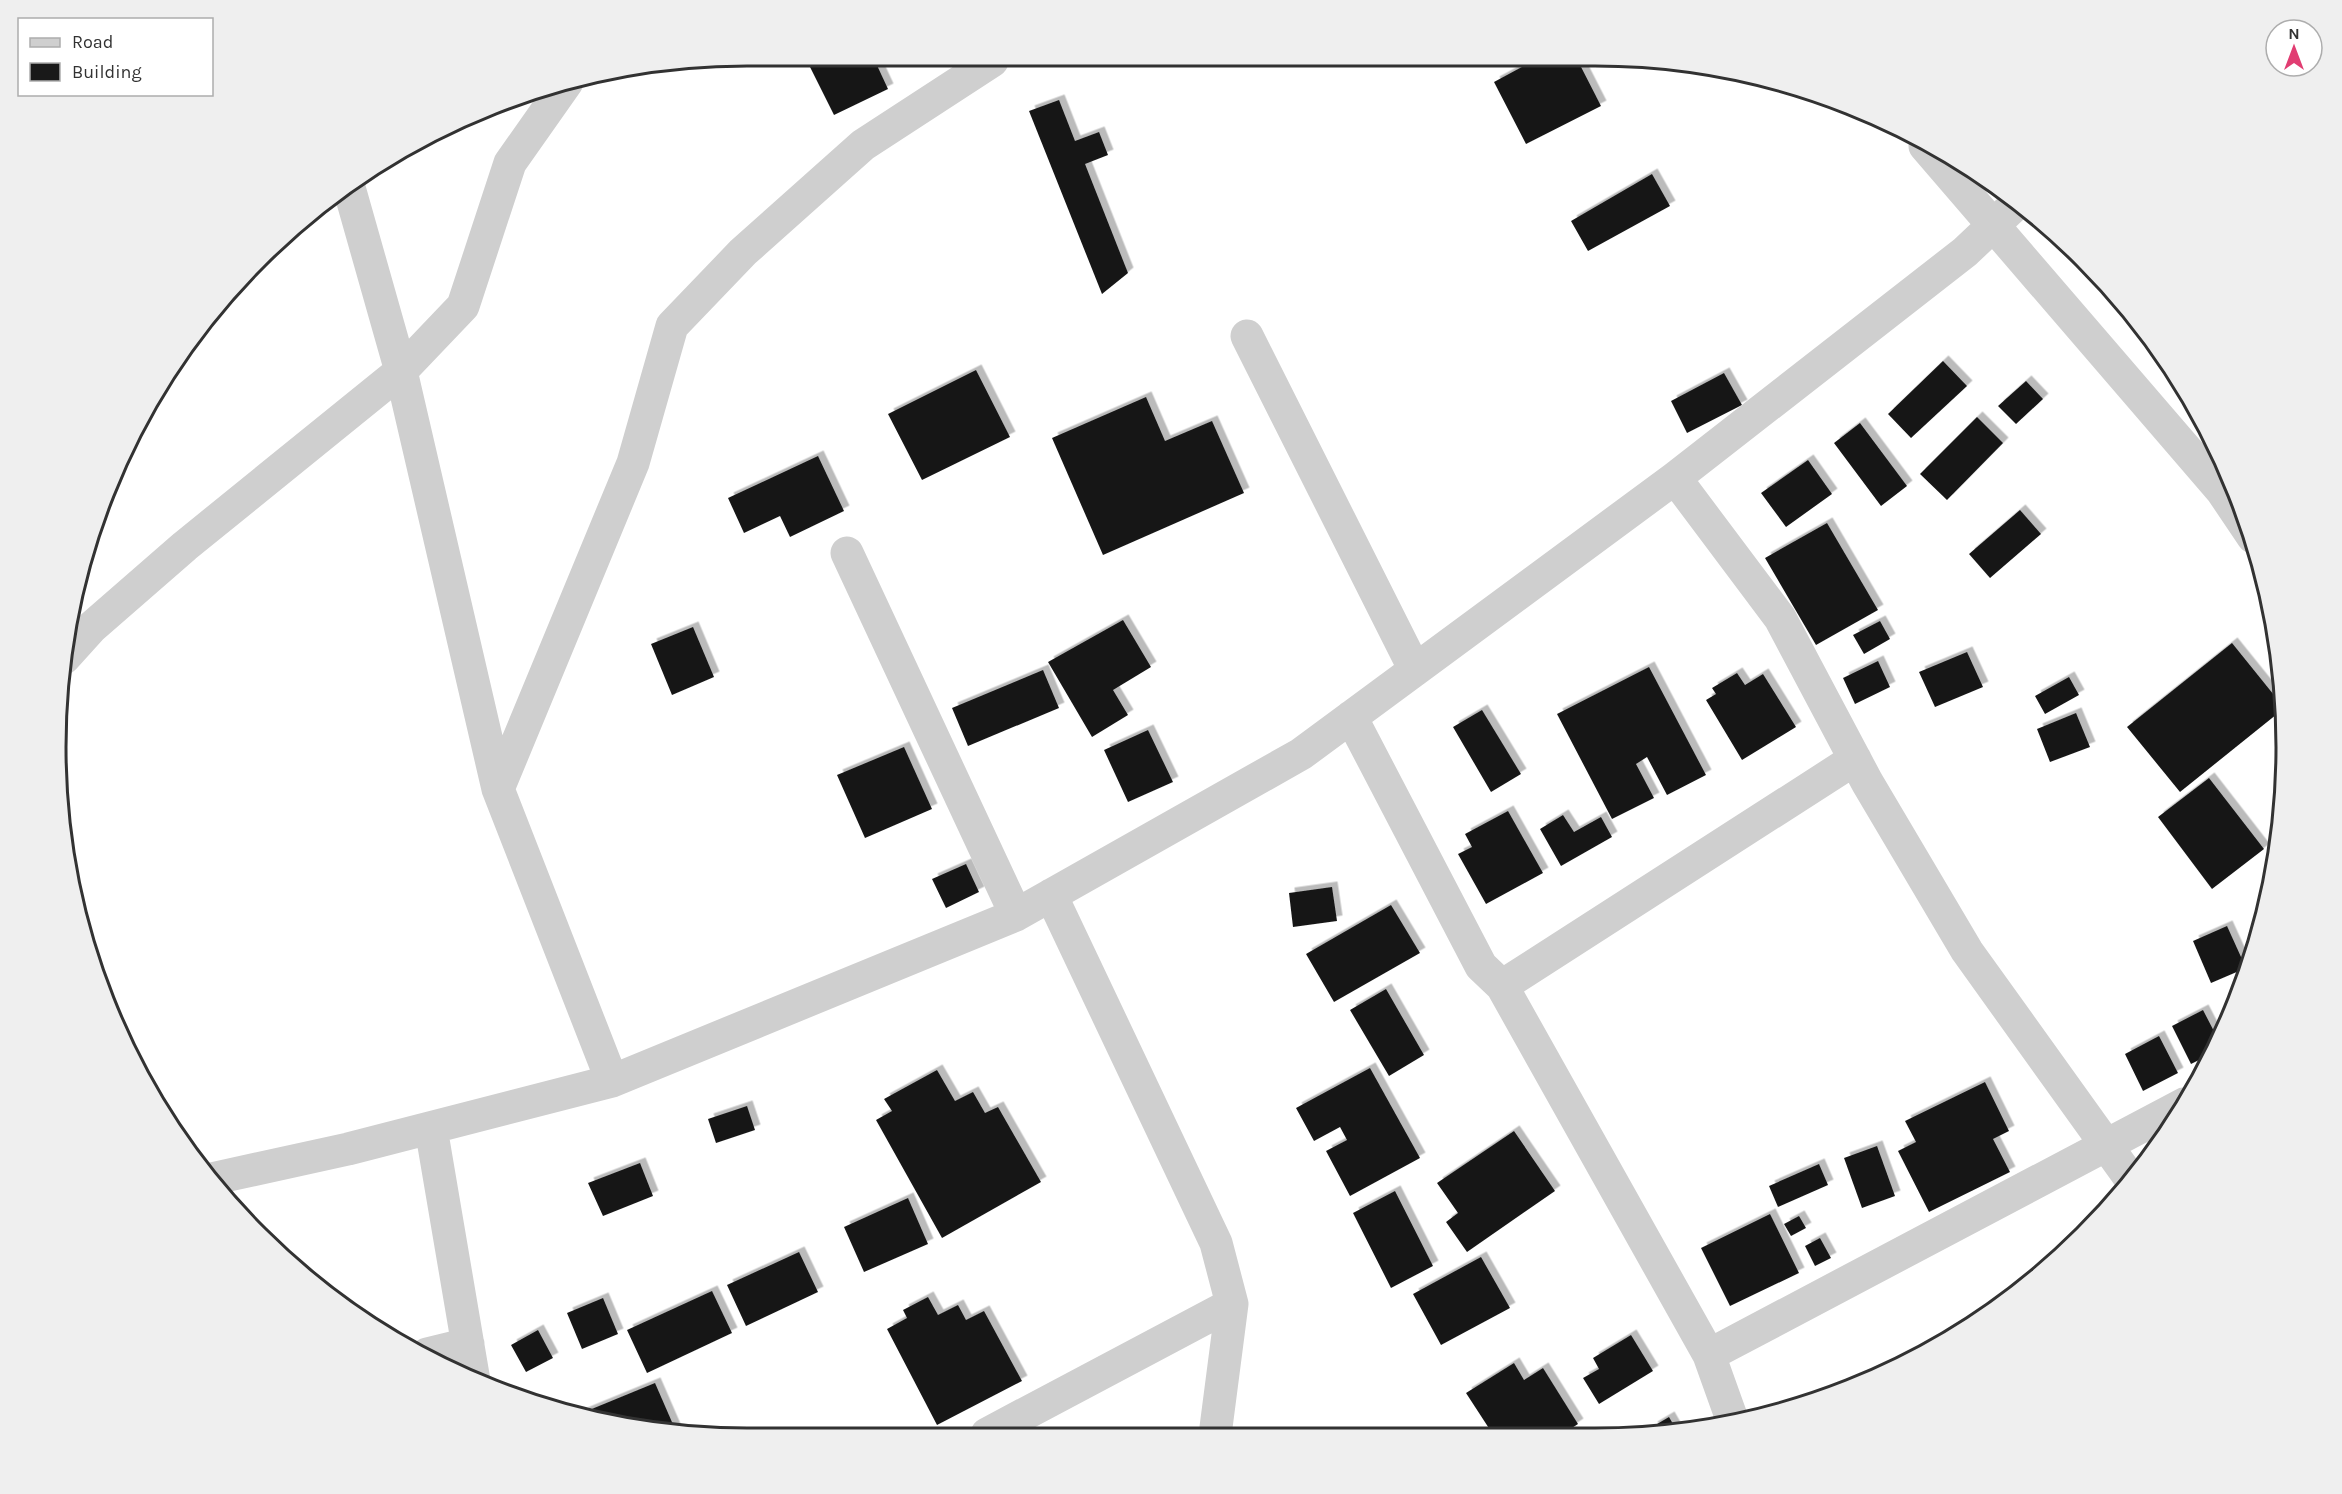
<svg xmlns="http://www.w3.org/2000/svg" width="2342" height="1494" font-family="Karla,sans-serif">
<style>
.building{fill:#191919;filter:url(#shadow)}
.lines{fill:none;stroke-linecap:round;stroke-linejoin:round}
.minor{stroke:#cfcfcf;stroke-width:33}
.rim{fill:none;stroke:#323232;stroke-width:3}
</style>
<defs>
<filter id="shadow"><feDropShadow dx="5.5" dy="-5.5" stdDeviation="0" flood-color="#0004"/></filter>
</defs>
<rect width="100%" height="100%" fill="#fff"/>
<path class="building" d="M807,61H875L888,89L834,115Z
M1533,61H1578L1601,106L1526,144L1494,82Z
M1059,100L1075,141L1099,132L1108,155L1085,164L1128,273L1102,294L1029,111Z
M1652,174L1670,206L1588,251L1571,221Z
M1943,361L1967,386L1911,438L1888,414Z
M976,370L1010,437L922,480L888,414Z
M1724,373L1742,405L1687,433L1671,401Z
M2026,381L2043,399L2016,424L1998,406Z
M1146,397L1165,441L1212,421L1244,493L1103,555L1052,438Z
M1977,417L2003,443L1947,500L1920,474Z
M1860,423L1907,486L1881,506L1834,443Z
M818,456L844,511L790,537L780,516L744,533L728,498Z
M1808,460L1832,494L1786,527L1761,493Z
M2020,510L2041,534L1990,578L1969,554Z
M1827,523L1878,610L1816,645L1765,558Z
M1123,620L1151,667L1113,690L1128,715L1092,737L1048,662Z
M1880,621L1890,639L1864,654L1853,635Z
M693,627L714,677L672,695L651,644Z
M2232,643L2282,705V710L2180,792L2127,727Z
M1967,652L1983,687L1935,707L1919,672Z
M1878,661L1890,687L1855,704L1843,678Z
M1649,667L1706,775L1667,795L1647,757L1636,764L1654,798L1612,819L1557,714Z
M1043,670L1059,708L968,746L952,708Z
M1737,673L1745,685L1763,674L1796,727L1742,760L1706,700L1716,694L1712,688Z
M2069,677L2079,695L2045,714L2035,696Z
M1482,710L1521,774L1491,792L1453,727Z
M2076,713L2090,747L2050,762L2037,729Z
M1148,730L1173,782L1128,802L1104,750Z
M904,747L932,809L865,838L837,775Z
M2209,778L2264,849L2212,889L2158,817Z
M1508,811L1543,873L1486,904L1458,854L1472,847L1465,834Z
M1563,815L1574,832L1601,817L1612,837L1561,866L1540,829Z
M966,864L979,892L946,908L932,879Z
M1332,887L1337,921L1293,927L1289,893Z
M1391,905L1420,953L1334,1002L1306,954Z
M2227,926L2246,968L2211,983L2193,941Z
M1386,989L1424,1055L1389,1076L1350,1010Z
M2203,1010L2219,1041L2215,1052L2191,1064L2172,1026Z
M2159,1036L2178,1073L2143,1091L2125,1054Z
M1370,1068L1420,1158L1350,1196L1326,1151L1347,1140L1340,1127L1314,1141L1296,1108Z
M937,1070L955,1101L973,1092L985,1113L998,1107L1041,1182L942,1238L876,1120L892,1111L884,1099Z
M1985,1082L2009,1131L1993,1139L2010,1172L1929,1212L1898,1151L1916,1142L1905,1121Z
M747,1106L755,1130L716,1143L708,1119Z
M1514,1131L1555,1191L1467,1252L1446,1222L1458,1213L1437,1183Z
M1877,1146L1895,1196L1862,1208L1844,1158Z
M640,1163L653,1196L603,1216L588,1183Z
M1819,1164L1828,1185L1778,1207L1769,1186Z
M1395,1191L1433,1266L1391,1288L1353,1213Z
M908,1198L928,1244L864,1272L844,1227Z
M1770,1214L1799,1273L1730,1306L1701,1248Z
M1799,1216L1806,1228L1791,1236L1784,1224Z
M1820,1238L1831,1258L1815,1266L1805,1246Z
M799,1252L818,1292L746,1326L727,1285Z
M1481,1257L1510,1308L1441,1345L1413,1294Z
M712,1291L732,1333L647,1373L627,1330Z
M928,1297L938,1315L958,1305L966,1320L984,1311L1022,1381L937,1425L887,1329L907,1318L903,1310Z
M603,1298L618,1334L582,1349L567,1313Z
M538,1330L553,1358L526,1372L511,1345Z
M1631,1335L1653,1371L1599,1404L1583,1378L1599,1369L1593,1358Z
M1514,1363L1524,1380L1543,1368L1578,1424L1558,1437L1494,1436L1466,1393Z
M655,1383L675,1429L666,1433L582,1413Z
M1669,1417L1677,1431L1656,1434L1652,1427Z"/>
<g class="lines">
<path class="minor" d="M1925,146L2222,491L2253,537
M348,184L401,371L498,789L612,1081
M1247,336L1415,670
M1675,478L1780,618L1867,782L1967,951L2132,1181
M847,553L1016,915
M64,658L92,627L185,546L401,371L463,306L510,163L567,82
M1351,717L1481,966L1502,986L1709,1355L1733,1422
M498,789L633,463L672,326L743,252L863,145L992,61
M1502,986L1855,759
M431,1128L474,1381
M211,1179L348,1149L612,1081L1016,915L1301,754L1675,478L1965,252L2019,201
M427,1354L468,1344
M1709,1355L2184,1104
M987,1434L1232,1304L1216,1243L1051,895
M1215,1435L1232,1304"/>
</g>
<path d="M0 0H2342V1494H0ZM747 66H1595A681 681 0 0 1 2276 747V747A681 681 0 0 1 1595 1428H747A681 681 0 0 1 66 747V747A681 681 0 0 1 747 66Z" fill="#efefef" fill-rule="evenodd"/>
<path class="rim" d="M747 66H1595A681 681 0 0 1 2276 747V747A681 681 0 0 1 1595 1428H747A681 681 0 0 1 66 747V747A681 681 0 0 1 747 66Z"/>
<rect x="18" y="18" width="195" height="78" fill="#ffffff" stroke="#adadad" stroke-width="1.5"/>
<rect x="30" y="38" width="30" height="9" fill="#cfcfcf" stroke="#adadad" stroke-width="1.5"/>
<text x="72" y="48" font-size="18" fill="#323232">Road</text>
<rect x="30" y="63" width="30" height="18" fill="#191919" stroke="#adadad" stroke-width="1.5"/>
<text x="72" y="78" font-size="18" fill="#323232">Building</text>
<g transform="translate(2294 48)"><circle r="28" fill="#ffffff" stroke="#adadad" stroke-width="1.5"/>
<path d="M0-4.5L10 22L0 15L-10 22Z" fill="#e13d72"/>
<text y="-9" font-size="16" font-weight="bold" text-anchor="middle" fill="#323232">N</text>
</g>
</svg>
